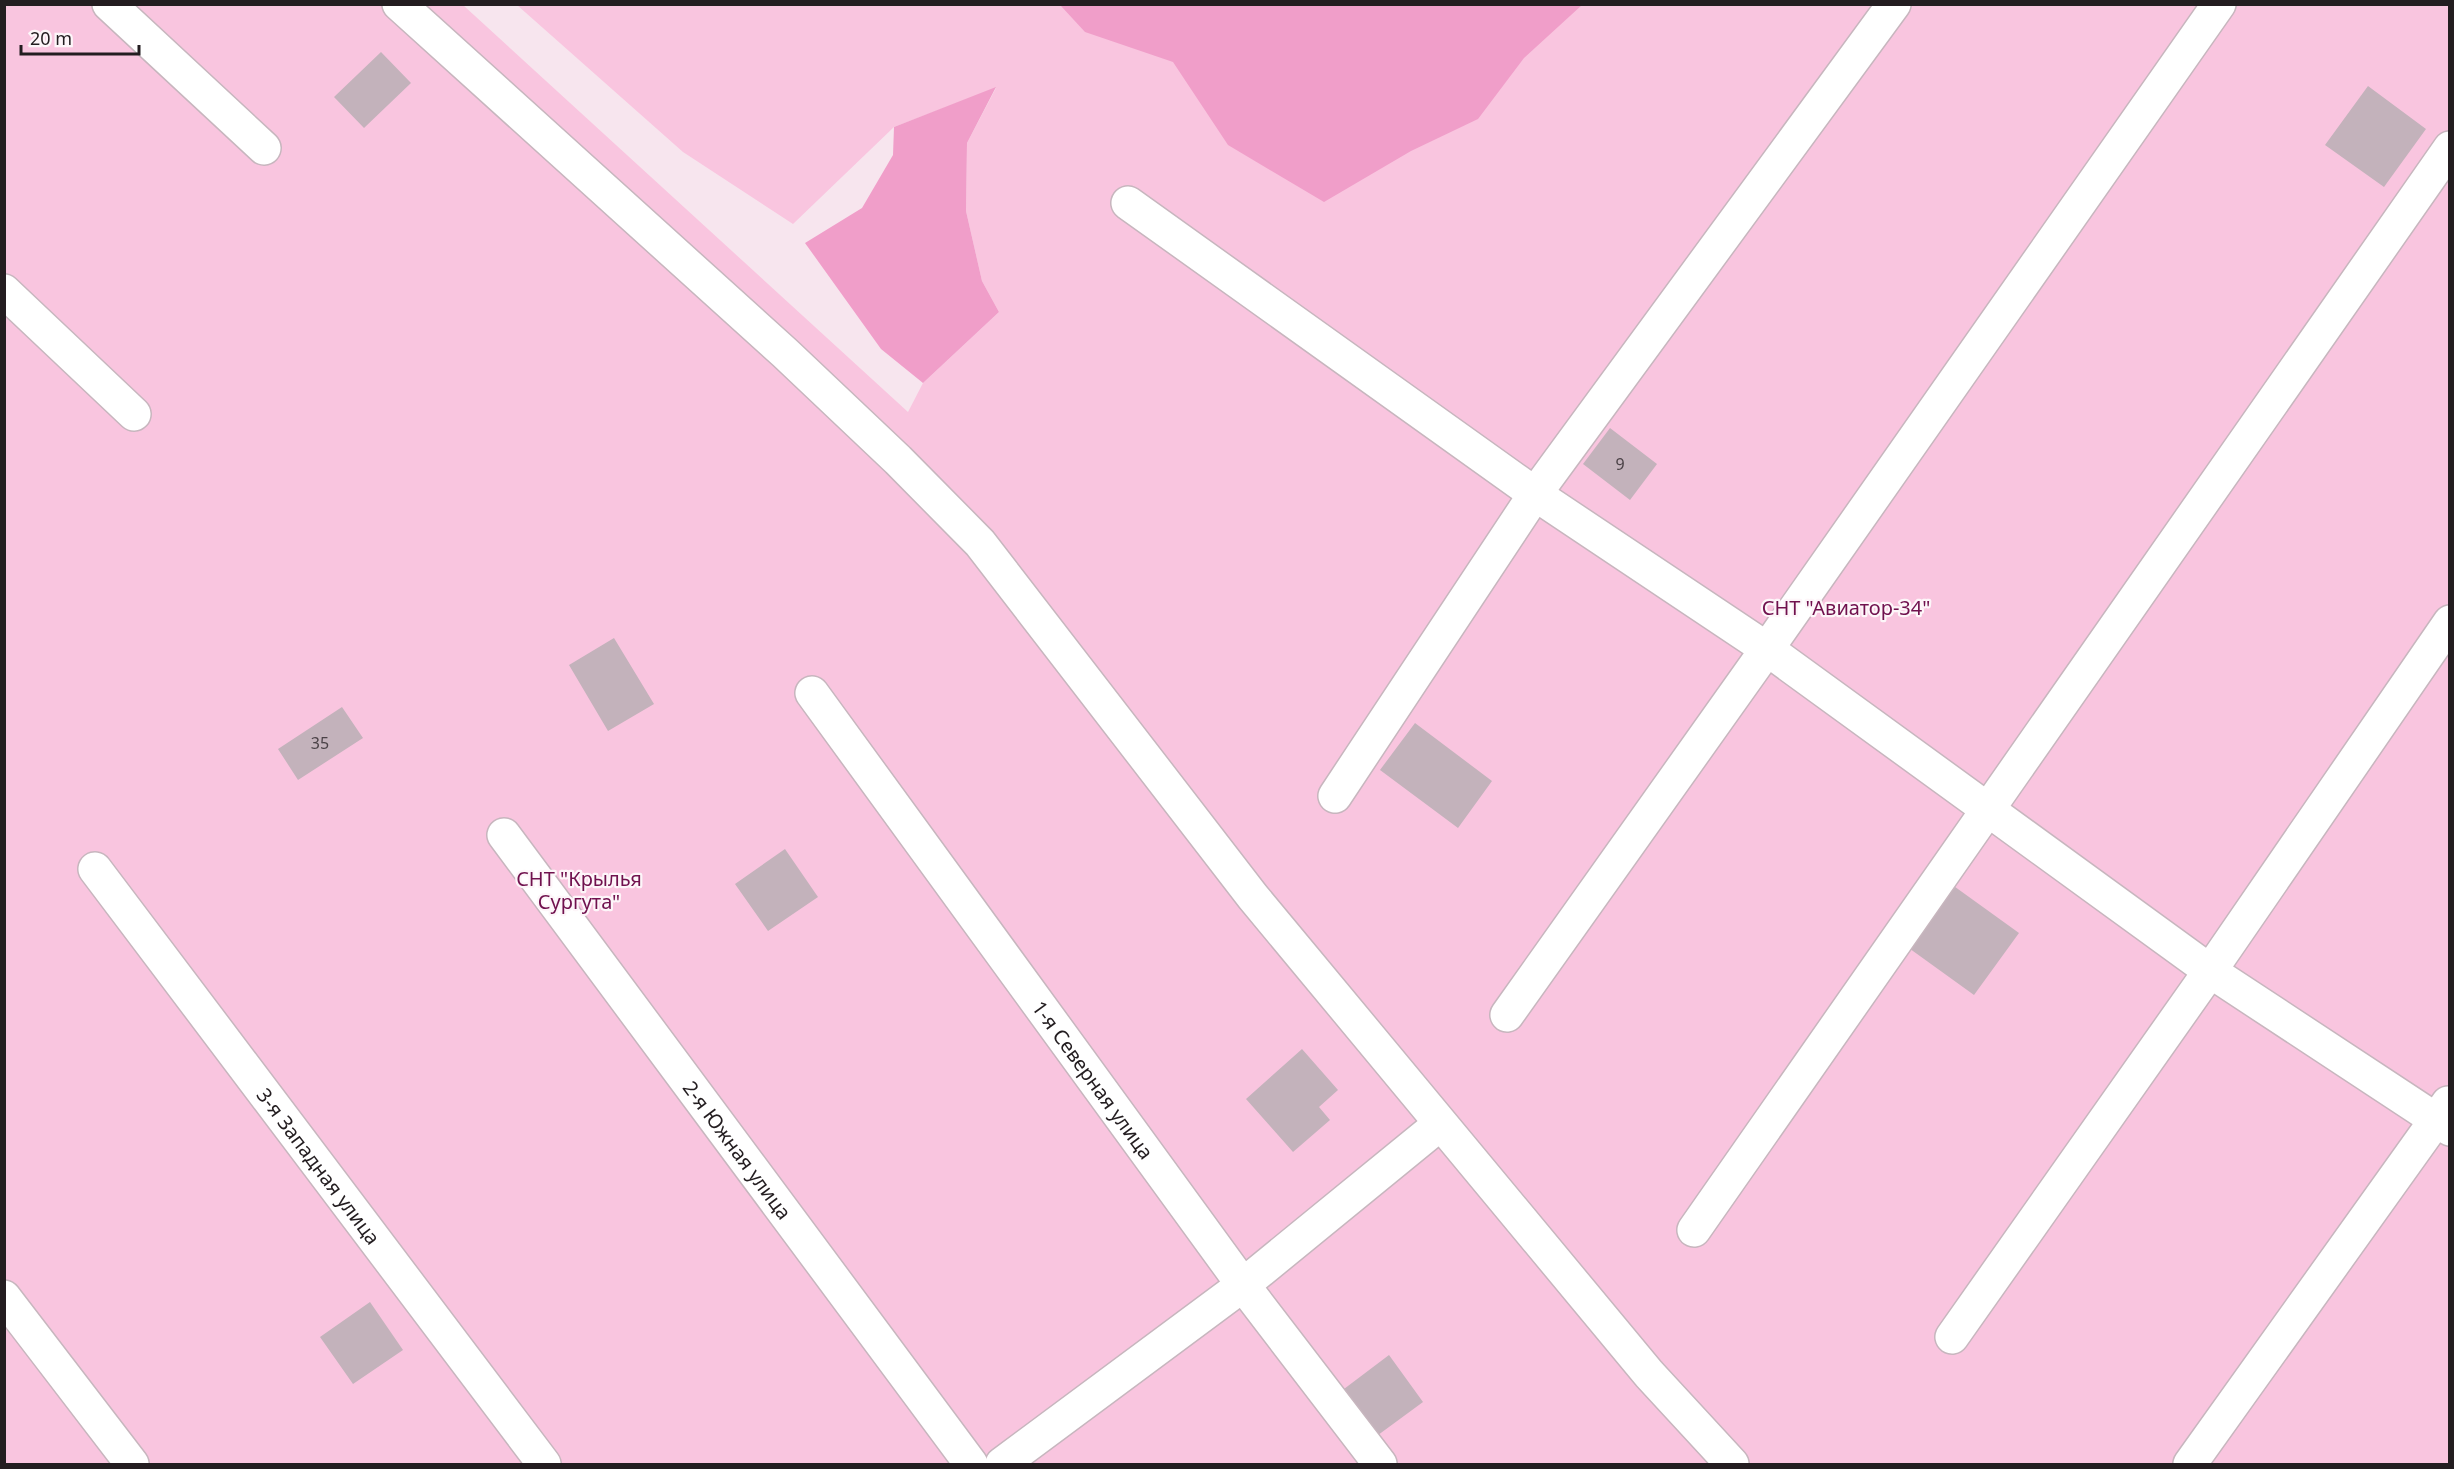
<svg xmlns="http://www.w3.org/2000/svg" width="2454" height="1469" font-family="'Noto Sans',sans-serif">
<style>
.green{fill:#f9c5df}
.water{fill:#f09ec9}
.building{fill:#c3b2bb}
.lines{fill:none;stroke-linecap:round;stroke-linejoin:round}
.minor-casing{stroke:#c7b6be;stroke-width:36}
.minor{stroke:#fff;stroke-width:33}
.labels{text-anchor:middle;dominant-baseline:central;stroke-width:4.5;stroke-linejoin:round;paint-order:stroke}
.number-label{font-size:16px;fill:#4b4247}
.park-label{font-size:20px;fill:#70114e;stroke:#fdf6f9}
.street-label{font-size:20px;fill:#231d20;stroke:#fdf6f9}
</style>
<rect width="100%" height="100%" fill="#f7e5ee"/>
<path class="green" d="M5,5H463L908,412L923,383L999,312L982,281L966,211L967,143L996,88L894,127L793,224L683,152L517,5H2449V1464H5Z"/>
<path class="water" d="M1064,4H1582V5L1524,58L1478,119L1411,151L1324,202L1228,145L1173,62L1085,32L1061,6Z
M996,87L967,143L966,211L982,281L999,312L923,383L881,349L805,243L862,208L893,155L894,127Z"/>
<path class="building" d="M381,52L411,83L364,128L334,97Z
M2368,86L2426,129L2384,187L2325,145Z
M1610,428L1657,464L1630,500L1583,464Z
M614,638L654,704L608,731L569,665Z
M342,707L363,738L298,780L278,749Z
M1415,723L1492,781L1458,828L1380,770Z
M785,849L818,897L768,931L735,884Z
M1951,884L2019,933L1974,995L1906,946Z
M1302,1049L1338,1090L1319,1107L1330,1120L1293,1152L1246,1099Z
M370,1302L403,1350L353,1384L320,1337Z
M1389,1355L1423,1402L1374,1438L1340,1392Z"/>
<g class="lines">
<g class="minor-casing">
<g id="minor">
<path d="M109,4L264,148"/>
<path d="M399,4L785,353L898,460L980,543L1253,897L1649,1374L1732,1464"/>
<path d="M1128,203L1535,494L1767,649L2210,971L2450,1129"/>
<path d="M4,291L134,414"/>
<path id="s1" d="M812,693L1243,1285L1380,1464"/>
<path d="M1335,796L1535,494L1894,4"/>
<path id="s2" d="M504,835L971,1464"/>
<path id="s3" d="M95,869L544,1464"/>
<path d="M1507,1015L1767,649L2219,4"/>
<path d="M1694,1230L2450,148"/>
<path d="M4,1297L132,1464"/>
<path d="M1952,1337L2210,971L2450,622"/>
<path d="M1002,1464L1243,1285L1440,1124"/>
<path d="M2190,1464L2448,1103"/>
</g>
</g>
<use href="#minor" class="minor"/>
</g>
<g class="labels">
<g class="number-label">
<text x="1620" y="464">9</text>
<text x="320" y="743">35</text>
</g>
<g class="park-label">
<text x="1846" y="607">СНТ "Авиатор-34"</text>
<text x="579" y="878">CНТ "Крылья<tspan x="579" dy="23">Сургута"</tspan></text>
</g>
<g class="street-label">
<text stroke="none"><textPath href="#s1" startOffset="478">1-я Северная улица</textPath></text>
<text stroke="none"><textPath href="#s2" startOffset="392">2-я Южная улица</textPath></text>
<text stroke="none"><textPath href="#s3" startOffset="372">3-я Западная улица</textPath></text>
</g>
</g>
<rect width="2454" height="1469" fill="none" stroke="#231d20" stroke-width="12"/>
<path d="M21 45v9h118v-9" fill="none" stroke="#231d20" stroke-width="3"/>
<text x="30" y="45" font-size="18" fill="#231d20" stroke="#fdf6f9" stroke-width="4.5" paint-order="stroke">20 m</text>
</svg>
